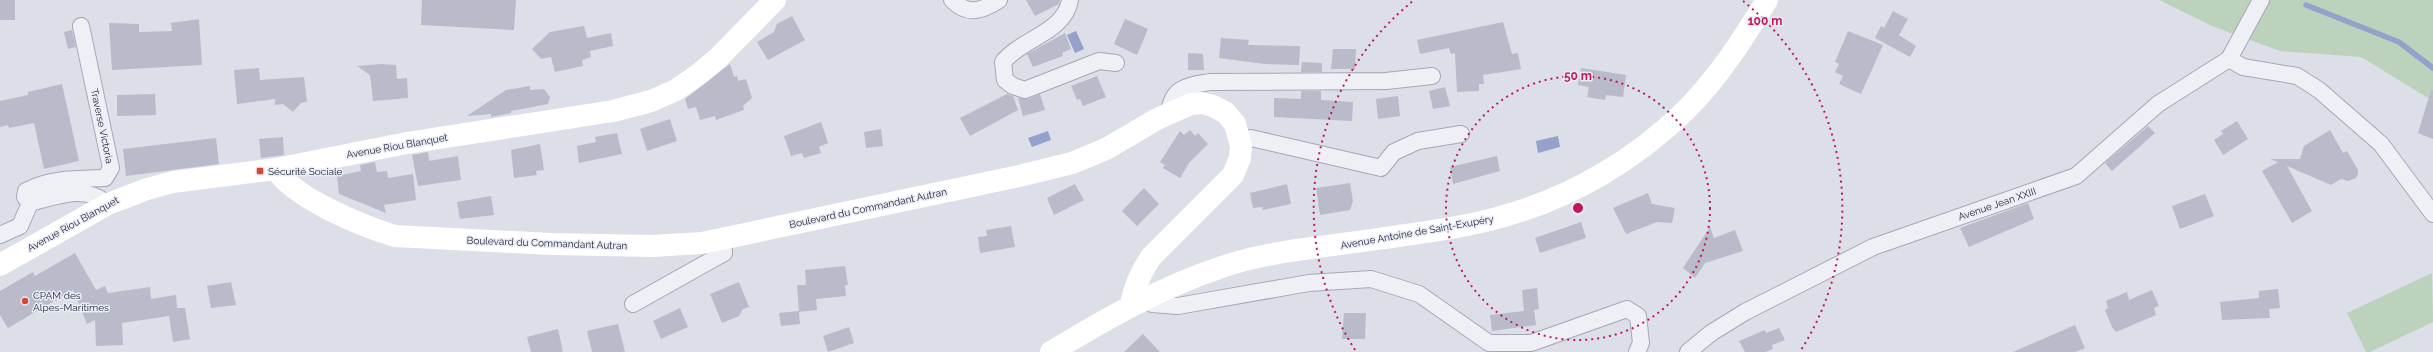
<svg xmlns="http://www.w3.org/2000/svg" width="2433" height="352" font-family="Raleway,sans-serif">
<style>
.green{fill:#bdd2bd}
.water{fill:#94a1cb}
.lines{fill:none;stroke-linecap:round;stroke-linejoin:round}
.stream{stroke:#94a1cb;stroke-width:5.5}
.building{fill:#b9bbcb}
.street-casing{stroke:#a5a7b5;stroke-width:18}
.street{stroke:#eff0f6;stroke-width:16}
.secondary{stroke:#fff;stroke-width:22}
.ring{fill:none;stroke:#c2185b;stroke-width:2;stroke-dasharray:2 4}
.poi-dot{fill:#d74736;stroke:#ebedf5;stroke-width:1.5}
.labels{text-anchor:middle;dominant-baseline:central;stroke-width:3;stroke-linejoin:round;paint-order:stroke}
.street-label{font-size:10px;fill:#25283f;stroke:#ebedf5}
.poi-label{font-size:10px;fill:#25283f;stroke:#ebedf5;text-anchor:start}
.centre{fill:#c2185b;stroke:#ebedf5;stroke-width:2}
.ring-label{font-size:12px;text-anchor:middle;font-weight:bold;fill:#c2185b;stroke:#ebedf5;stroke-width:3;stroke-linejoin:round;paint-order:stroke}
</style>
<rect width="100%" height="100%" fill="#dcdee8"/>
<path class="green" d="M2159,0H2433V101L2361,57L2280,51L2212,26Z
M2432,273L2433,322L2370,352H2366L2347,313Z"/>
<path class="water" d="M1076,31L1084,49L1075,53L1067,35Z
M1048,131L1051,140L1032,147L1028,138Z
M1558,136L1560,147L1538,153L1536,141Z"/>
<g class="lines">
<path class="stream" d="M2306,5L2399,42L2433,68"/>
</g>
<path class="building" d="M0,0H15V20H0Z
M422,0H516L514,30L421,25Z
M1026,0H1060L1059,4L1035,16Z
M1893,11L1908,19L1899,35L1916,46L1910,57L1875,38L1881,26L1884,28Z
M792,16L805,40L768,60L757,42L774,32L777,24Z
M199,19L202,65L112,70L109,23L139,24V32L172,31L171,23Z
M1125,19L1148,29L1137,55L1114,44Z
M1503,22L1512,54L1518,53L1521,69L1483,75L1484,84H1479V91L1457,92L1455,53L1451,54L1449,48L1420,54L1417,40Z
M584,26L587,38L611,33L613,46L590,51L591,57L582,60L583,66L555,72L551,57L541,59L532,49L550,32Z
M72,30L76,47L68,49L64,32Z
M1848,31L1883,45L1861,94L1839,84L1843,76L1835,72L1839,64L1835,62Z
M1065,33L1071,49L1062,53L1063,56L1033,67L1027,54Z
M1221,38L1249,40L1248,45L1300,46L1299,65L1264,64L1219,58Z
M1333,49H1356L1355,69H1331Z
M1188,53L1203,54L1204,70H1188Z
M1302,62L1322,63V72H1301Z
M382,64L396,65L397,79L407,78L408,98L373,101L370,75L357,66Z
M730,64L734,77L737,76L738,81L746,79L752,98L743,106L744,110L716,120L715,116L700,120L696,107L688,109L685,99Z
M259,68L260,80L304,77L307,102L301,103L293,112L283,104L275,105V99L237,104L234,70Z
M1581,68L1626,75L1623,97L1606,95L1605,100L1587,97L1589,87L1578,85Z
M1097,76L1106,97L1083,106L1080,99L1077,100L1071,86Z
M62,84L79,161L44,169L34,123L9,128L8,125L0,127V101L28,95V92Z
M530,86V90L544,89L550,97L548,104L511,111V113L491,117V114L467,116L506,90Z
M1445,87L1450,106L1433,109L1429,91Z
M2431,90H2433V139L2418,133Z
M1301,91H1321V100L1353,102L1352,121L1274,117V98L1301,99Z
M155,94L156,115L117,116V95Z
M1007,94L1013,96L1018,110L970,136L960,118Z
M1040,94L1045,110L1023,116L1018,98L1028,99Z
M1398,96L1400,116L1378,119L1376,99Z
M670,119L677,141L647,151L640,129Z
M2237,121L2248,139L2223,155L2214,140L2223,134L2221,131Z
M821,122L828,143L819,147L821,153L804,158L802,153L791,156L784,136Z
M2148,126L2155,133L2112,171L2105,163Z
M881,129L883,146L866,148L864,132Z
M1190,130L1195,136L1198,133L1208,144L1189,163L1180,178L1163,168L1165,165L1160,162L1180,131L1184,135Z
M2330,130L2343,153L2347,151L2358,170V174L2356,178L2348,181L2341,179L2331,185L2287,166L2312,211L2292,223L2262,171L2278,162L2270,159H2300L2304,146Z
M617,133L622,154L579,163L577,146L596,142L595,137Z
M283,137L284,155L261,158L259,139Z
M216,138L219,164L126,176L123,149Z
M540,144L544,170L536,171L537,175L514,178L511,150Z
M428,152L429,161L458,156L461,180L418,186L412,155Z
M1497,156L1500,171L1453,184L1450,167Z
M375,162L377,172L387,171L388,178L413,174L416,200L384,205L386,213L339,194L337,176L361,171L360,165Z
M1350,183L1353,201L1350,210L1320,215L1316,188Z
M1075,184L1084,200L1054,215L1047,198Z
M1287,184L1291,204L1263,210L1262,207L1253,208L1250,193Z
M1144,188L1159,204L1137,226L1122,211Z
M1648,193L1652,204L1675,208L1672,223L1657,222L1626,234L1613,208Z
M2205,194L2214,216L2180,229L2172,206Z
M491,196L494,215L460,219L457,202Z
M2028,203L2034,219L1969,247L1960,228Z
M1581,222L1586,238L1540,253L1535,238Z
M1011,226L1015,247L980,253L978,237L987,236L986,230Z
M1710,227L1714,238L1735,230L1743,251L1705,263L1695,278L1683,268Z
M75,253L96,290L105,286L108,293L150,287L151,299L176,295L177,308H185L190,339L173,342L169,316L122,323L123,345L96,346L95,320L87,324L73,290L8,328L0,315V291L33,272L35,276Z
M845,266L848,285H845L846,296L816,299L817,310L799,312L800,324L781,326L779,313L799,311L797,285H806L805,270Z
M231,282L236,305L211,308L207,286Z
M739,282L749,307L743,309L739,316L722,323L710,294Z
M1537,288L1539,309L1534,310L1536,325L1492,331L1490,315L1524,311L1522,290Z
M2278,289L2280,308L2269,309L2270,318L2222,320L2220,302L2259,298V291Z
M2152,290L2159,306L2154,308L2156,315L2116,332L2112,327L2105,310L2108,308L2106,301L2127,292L2129,300Z
M680,308L688,327L661,339L653,321Z
M1344,313H1366L1365,339H1342Z
M618,324L625,352H592L587,331Z
M2075,325L2085,348L2076,352H2013Z
M849,327L854,343L828,352L823,336Z
M1779,328L1785,340L1772,345L1773,349L1765,352H1745L1739,341L1765,330L1766,333Z
M558,329L563,352H531L527,337Z
M1143,334L1160,352H1124Z"/>
<g class="lines">
<g class="street-casing">
<path id="street" d="M952,0C968,16 982,11 999,0
M1070,0C1065,32 1021,39 1003,62L1005,80L1013,86L1025,90L1099,61L1116,63
M2229,59L2243,67L2297,76L2319,90L2381,144L2433,214
M1169,113C1172,87 1187,86 1210,82L1386,81L1432,76
M1241,140L1251,138L1381,168L1394,152L1418,141L1461,134
M30,203L25,197L26,191C50,178 78,179 105,178L111,168L81,26
M0,235L20,226L30,203C58,196 84,184 108,204
M1146,297L1152,304L1178,306L1309,283L1371,279L1419,294L1489,343H1531L1627,309L1638,316L1641,343L1637,352
M633,304L724,253L723,238
M1688,352L1711,333L1745,312L1873,247L2076,176L2158,104L2229,59L2261,0"/>
</g>
<use href="#street" class="street"/>
<path class="secondary" d="M276,169C293,198 362,226 395,236L551,244L652,246L702,243L1019,176L1072,163L1106,149L1157,119L1191,104L1202,103L1213,106L1226,113L1235,124L1241,146L1240,158L1233,175L1151,257C1141,272 1134,287 1131,304
M0,265L108,204L147,189L173,182L276,169L407,143L613,111L651,101L676,90L699,74L718,58L775,0
M1051,352C1106,319 1161,287 1222,267C1271,250 1326,247 1377,239C1420,233 1463,228 1504,216C1572,197 1635,160 1686,110C1718,78 1743,39 1767,0"/>
</g>
<g class="ring">
<circle cx="1578" cy="208" r="132"/>
<path d="M1355 350A265 265 0 0 1 1413 1M1743 1A265 265 0 0 1 1801 350"/>
</g>
<g class="poi-dot">
<rect x="256" y="167" width="8" height="8" rx="2"/>
<circle cx="25" cy="301" r="4"/>
</g>
<g class="labels">
<g class="street-label">
<text transform="translate(102 126) rotate(78)">Traverse Victoria</text>
<text transform="translate(397 146) rotate(-10)">Avenue Riou Blanquet</text>
<text transform="translate(1997 204) rotate(-19)">Avenue Jean XXIII</text>
<text transform="translate(868 208) rotate(-12)">Boulevard du Commandant Autran</text>
<text transform="translate(73 224) rotate(-29)">Avenue Riou Blanquet</text>
<text transform="translate(1417 232) rotate(-10)">Avenue Antoine de Saint-Exupéry</text>
<text transform="translate(547 243) rotate(2)">Boulevard du Commandant Autran</text>
</g>
<g class="poi-label">
<text x="268" y="171">Sécurité Sociale</text>
<text x="33" y="295">CPAM des<tspan x="33" dy="12">Alpes-Maritimes</tspan></text>
</g>
</g>
<circle cx="1578" cy="208" r="6" class="centre"/>
<g class="ring-label">
<text x="1765" y="25">100 m</text>
<text x="1578" y="80">50 m</text>
</g>
</svg>
